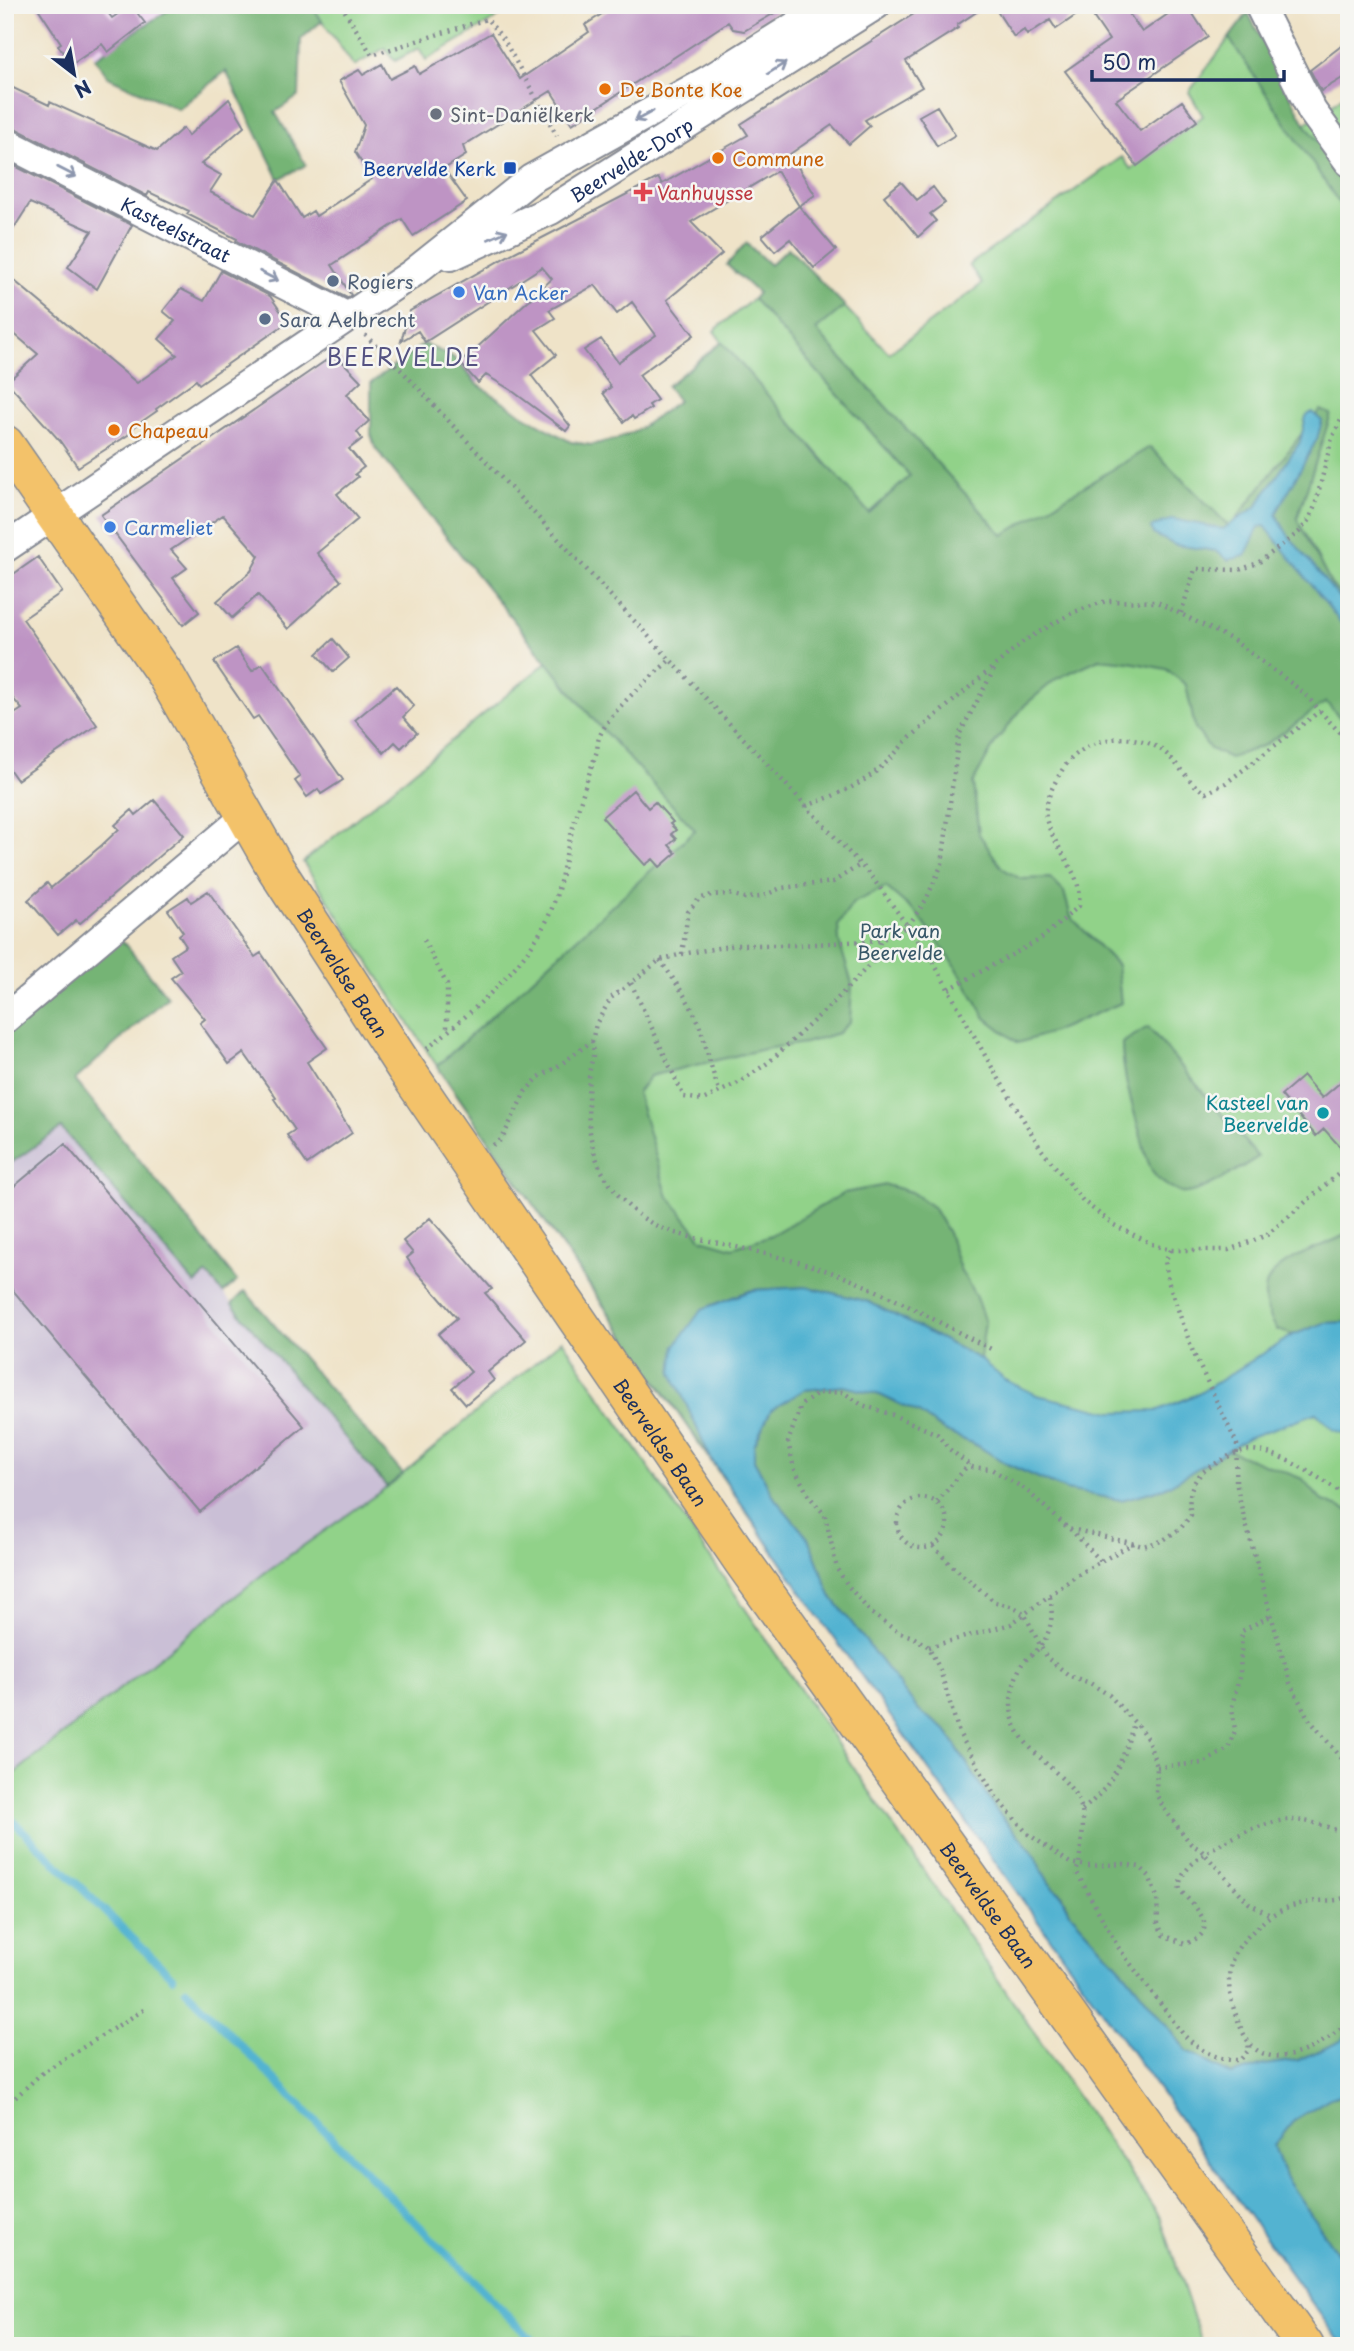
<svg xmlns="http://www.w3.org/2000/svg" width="1354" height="2351" font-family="'Playpen Sans',sans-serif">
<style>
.built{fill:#ead1ec}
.industrial{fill:#cabfd6}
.green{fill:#91d289;stroke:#568074;stroke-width:2}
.forest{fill:#74b475;stroke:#48726a;stroke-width:2}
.water{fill:#52b3d1;stroke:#367198;stroke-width:2}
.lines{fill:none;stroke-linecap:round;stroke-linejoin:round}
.stream{stroke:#52b3d1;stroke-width:8}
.building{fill:#be94c4}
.minor-casing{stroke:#858993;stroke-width:32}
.major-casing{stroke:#858993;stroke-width:40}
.path{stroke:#858993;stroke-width:4.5;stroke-dasharray:2 5;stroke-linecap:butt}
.minor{stroke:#fff;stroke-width:28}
.major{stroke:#f3c26a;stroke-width:37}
.oneway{stroke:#8d97ae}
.food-dot{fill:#e8710a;stroke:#f6f6f2;stroke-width:2.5}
.worship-dot{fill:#6b7280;stroke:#f6f6f2;stroke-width:2.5}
.transit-dot{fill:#1a4fb4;stroke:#f6f6f2;stroke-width:2.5}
.health-dot{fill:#e0444e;stroke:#f6f6f2;stroke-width:2.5}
.service-dot{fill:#5c6f8a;stroke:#f6f6f2;stroke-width:2.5}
.shop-dot{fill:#3f7fe0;stroke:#f6f6f2;stroke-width:2.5}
.culture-dot{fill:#0f9aa8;stroke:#f6f6f2;stroke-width:2.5}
.labels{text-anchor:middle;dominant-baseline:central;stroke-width:5;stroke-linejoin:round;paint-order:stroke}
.food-label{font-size:19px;fill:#c56008;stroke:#f6f6f2;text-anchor:start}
.worship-label{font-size:19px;fill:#5b616d;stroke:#f6f6f2;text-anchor:start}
.street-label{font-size:19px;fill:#1b2f5e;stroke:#f6f6f2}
.transit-label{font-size:19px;fill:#164399;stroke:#f6f6f2;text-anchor:end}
.health-label{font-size:19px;fill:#be3a42;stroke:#f6f6f2;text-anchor:start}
.service-label{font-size:19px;fill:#4e5e75;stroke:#f6f6f2;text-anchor:start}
.shop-label{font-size:19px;fill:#366cbe;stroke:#f6f6f2;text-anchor:start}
.park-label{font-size:19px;fill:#385869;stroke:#f6f6f2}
.culture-label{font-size:19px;fill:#0d838f;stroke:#f6f6f2;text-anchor:end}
.quarter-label{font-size:23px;letter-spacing:2px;fill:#545282;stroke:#f6f6f2}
</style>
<rect width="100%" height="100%" fill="#f6f6f2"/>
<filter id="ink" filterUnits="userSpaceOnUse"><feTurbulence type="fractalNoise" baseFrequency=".0143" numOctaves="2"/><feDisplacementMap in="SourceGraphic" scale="14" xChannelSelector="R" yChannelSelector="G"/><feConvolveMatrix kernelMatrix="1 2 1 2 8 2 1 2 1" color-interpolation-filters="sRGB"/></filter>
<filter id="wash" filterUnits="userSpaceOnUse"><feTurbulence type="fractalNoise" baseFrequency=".00686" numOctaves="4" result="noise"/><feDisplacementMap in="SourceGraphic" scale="28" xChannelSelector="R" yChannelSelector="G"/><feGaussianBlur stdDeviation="1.57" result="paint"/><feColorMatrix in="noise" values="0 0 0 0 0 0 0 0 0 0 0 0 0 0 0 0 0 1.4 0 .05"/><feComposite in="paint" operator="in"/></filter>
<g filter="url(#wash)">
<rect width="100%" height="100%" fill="#efe3c8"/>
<path class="built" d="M66,5H176L95,58Z"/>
<path class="industrial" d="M61,1128L194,1283L207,1274L387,1487L263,1574L5,1781V1167Z"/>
<path class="green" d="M311,5H492L500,16L426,60L419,48L395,61L385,48L354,66Z
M1248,13L1305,124L1349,92V2346H1343L812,1607L437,1066L303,862L547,662L376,449L371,434V383L424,344L453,357L477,384L523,415L571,442L591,445L617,439L639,429L678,401L667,386L722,342L714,331L759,294L727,265L746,243L770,265L788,248L889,353L982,284L969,265L1122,157L1131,169L1203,116L1189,92Z
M562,1340L1161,2219L1203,2346H5V1781L263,1574L387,1487Z"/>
<path class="forest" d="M176,5H311L322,21L301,39L299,96L275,112L306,165L279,179L226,71L178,109L108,77L95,58Z
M1248,13L1305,124L1349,181V218L1229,38Z
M746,243L770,265L788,248L845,306L816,330L1003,535L1150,447L1230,527L1320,410L1331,414L1297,519L1331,584L1349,604V728L1326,702L1265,745L1230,758L1210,749L1195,728L1186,685L1166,669L1129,662L1099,659L1056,679L1025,705L996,741L973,783L979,834L1002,868L1021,879L1050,878L1064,892L1071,917L1117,965L1121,1003L1053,1032L1018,1043L986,1018L955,965L917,914L886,887L853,903L838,925L839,941L852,984L850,1022L838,1033L805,1043L764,1049L650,1076L637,1093L667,1194L702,1239L733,1248L771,1235L844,1193L886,1185L911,1192L933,1207L948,1233L960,1269L975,1295L985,1322L980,1359L869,1302L808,1287L752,1290L702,1309L707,1446L711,1459L437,1066L695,830L593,719L376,449L371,434V383L424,344L453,357L477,384L523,415L571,442L591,445L617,439L639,429L678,401L667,386L722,342L869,513L910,476L753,299L758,293L727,265Z
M107,922L168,997L75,1080L237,1281L223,1293L207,1274L195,1284L61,1128L5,1167V1005Z
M1148,1027L1258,1157C1244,1166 1197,1197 1181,1193C1173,1190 1158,1181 1154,1174C1146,1162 1144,1147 1140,1133C1132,1104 1122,1074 1122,1043Z
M1349,1233V1322L1324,1323L1293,1335L1277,1330C1237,1264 1303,1258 1349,1233Z
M245,1291L403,1474L387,1487L232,1304Z
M844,1386L880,1395L919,1413L944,1431L978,1446L1007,1464L1067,1490L1121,1500L1164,1488L1228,1450L1303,1479L1321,1500L1349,1511V2033L1341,2041L1299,2060L1264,2065L1231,2075L1187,2051L1125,1973L1071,1914L1063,1896L1049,1883L1031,1850L995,1809L946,1730L919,1711L831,1596L808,1538L775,1499L754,1460V1445L771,1410L804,1390Z
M1349,2092V2270L1285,2177L1274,2146L1294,2120L1330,2098Z"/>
<path class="water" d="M1312,412L1322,421L1317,439L1276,514L1288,535L1349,610V633L1265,526L1259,527L1245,556L1228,560L1216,551L1175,545L1153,534L1151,527L1173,519L1223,529L1256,507L1300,442L1306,416Z
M808,1287L869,1302L980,1359L1005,1380L1037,1395L1112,1412L1156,1411L1198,1394L1293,1335L1324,1323L1349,1322V1435L1334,1430L1316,1413L1250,1437L1164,1488L1121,1500L1066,1490L1007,1464L978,1446L944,1431L919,1413L880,1395L844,1386L804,1390L771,1410L754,1445V1460L775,1499L808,1538L831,1596L919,1711L946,1730L995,1809L1031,1850L1049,1883L1062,1896L1071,1914L1125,1973L1187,2051L1231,2075L1264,2065L1299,2060L1341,2041L1349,2033V2092L1330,2098L1294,2120L1274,2146L1285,2177L1349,2270V2346H1343L812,1607L711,1459L672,1373L675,1346L702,1309L753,1290Z"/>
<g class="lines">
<path class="stream" d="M5,1813L173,1978
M186,1990L538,2346"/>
</g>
<g id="blocks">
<path class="building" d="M36,5H102L112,18L131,5L145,23L108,52L102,44L71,65L58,45L61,43Z
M616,5H788L744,31L733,29L728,22L572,124L551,91L463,146L466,155L444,169L467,201L413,236L402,219L332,265L351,295L347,298L236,241L237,239L187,214L189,211L149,192L147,196L13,127L5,126V84L49,105L50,102L157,151L183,128L188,136L229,99L245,126L201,164L221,175L210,192L255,215L278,180L302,218L313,211L316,216L372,179L355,152L364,125L339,81L359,70L363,75L382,64L390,79L415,66L419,74L491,33L520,79L589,32L585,25Z
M928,5H987L957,25L958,28L906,61L922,87L865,120L870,126L849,144L832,125L790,154L815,195L799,206L777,171L691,222L722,254L667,300L694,335L639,375L657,400L649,405L651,408L634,419L632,416L624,422L603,393L611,387L584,350L601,339L618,362L656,335L632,302L617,314L595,285L549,310L555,318L536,330L556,355L531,375L570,426L566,431L511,390L486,375L478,383L460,363L552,279L542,267L425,342L418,331L401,341L410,311L515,252L658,178L662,184L748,135L741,124Z
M993,5H1091L1056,29L1050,20L1027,35L1024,30L1014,37Z
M1112,5H1123L1142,32L1181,5H1187L1208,37L1116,100L1140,131L1182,101L1197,121L1137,166L1065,71L1109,40L1094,18Z
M1349,40V74L1321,91L1310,70Z
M937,106L955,135L937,146L919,116Z
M5,161L132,225L97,289L68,267L92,231L30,203L5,242Z
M901,182L917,200L933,187L945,203L930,214L936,221L918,237L884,196Z
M799,206L836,250L814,268L790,239L775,251L762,236Z
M221,271L270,296L288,322L199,384L196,380L156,409L157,411L134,427L128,435L78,467L60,441L7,382L38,354L5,326V273L137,383L177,355L159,339L175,321L163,311L181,289L204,301Z
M331,357L340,359L361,381L347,394L369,421L357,432L362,439L349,449L364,467L355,474L358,477L337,494L358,519L317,553L341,581L288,629L258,595L232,618L217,601L251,571L259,556L223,515L171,550L187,568L173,578L199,612L183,625L101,515Z
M38,557L62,592L23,619L97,725L17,780L5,763V720L22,709L5,689V580Z
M333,639L349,658L333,672L317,654Z
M236,648L252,671L262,664L343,780L321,794L318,789L307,797L295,781L300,777L258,716L253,719L214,662Z
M396,686L414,706L403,717L417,733L401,748L395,742L384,753L355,720Z
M633,790L648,808L655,802L673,822L670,824L676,830L671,834L676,839L669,845L676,853L660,867L653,859L645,865L602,817Z
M154,800L184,835L79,924L76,920L58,935L28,900L47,883L51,888L102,845L119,829L115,825L132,810L136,815Z
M208,891L255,957L261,953L327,1048L307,1062L352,1133L307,1164L287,1135L295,1130L274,1099L276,1098L244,1053L229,1064L200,1023L205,1019L171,978L181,971L171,956L186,946L179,935L183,932L168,910L188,897L191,902Z
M1349,1075V1157L1324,1129L1316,1136L1281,1095L1303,1076L1322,1098Z
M65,1144L304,1426L200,1512L5,1281V1194Z
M430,1218L492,1289L485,1293L526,1340L488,1372L494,1380L466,1404L452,1388L471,1372L438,1334L457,1318L415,1270L407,1258L413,1253L403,1241Z"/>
</g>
</g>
<g filter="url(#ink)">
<use href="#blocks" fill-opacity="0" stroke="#858993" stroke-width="2"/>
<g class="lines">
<g class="minor-casing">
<g id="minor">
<path d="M1259,5L1312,111L1349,162"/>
<path id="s1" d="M5,142L346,316"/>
<path id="s2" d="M451,256L551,210L876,5"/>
<path d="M5,548L413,273L531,179L710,79L829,5"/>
<path d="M5,1019L245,817"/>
</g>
</g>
<g class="major-casing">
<g id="major">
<path id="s3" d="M5,444L165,674L276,869L405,1068L743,1562L1305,2346"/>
</g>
</g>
<path class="path" d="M341,5L372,55L487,19L504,40L557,136
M365,335L405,374L871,876L931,958L987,1059L1041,1149L1083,1201L1114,1225L1156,1246L1171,1250H1229L1267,1235L1349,1165
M1181,613L1195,569L1239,570L1258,563L1299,532L1309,520L1315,506L1332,438L1349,404
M806,806C850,790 874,780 905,742L1025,640L1074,612L1106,601L1157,602L1233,640L1303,692L1349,743
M424,940L447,985V1031
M682,954L688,912L699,899L711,895L729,894L745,898L761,897L781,888L833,882L860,865
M660,960C674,980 689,1000 698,1022C707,1045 710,1069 720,1092
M631,983L684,1097L703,1100L740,1082L769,1062L834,1002L875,959L881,940
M949,989L1041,939L1079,906C1079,902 1080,895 1079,890C1075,868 1054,844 1047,822C1042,806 1053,785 1061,772C1080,739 1128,728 1160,749C1178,761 1187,783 1206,793L1226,783L1320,711
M592,1041C596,1057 590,1061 589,1077C587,1110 587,1146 604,1175C615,1193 630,1211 648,1221C668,1234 696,1238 719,1243C762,1253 806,1262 847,1278C897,1298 943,1325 991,1349
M427,1049C471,1012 519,973 546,922C557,900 562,874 567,850C575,818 585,785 596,754C598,749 597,743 599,738C609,711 649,679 670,660
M493,1145L502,1139L525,1092L539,1077L557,1067L592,1041L596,1024L611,998L660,960L682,954L736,945H799L881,940L908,926L926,900L942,864L959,735L996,666
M1171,1250L1165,1261L1168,1281L1193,1352L1237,1444L1236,1482L1242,1510L1290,1683L1308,1718L1349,1767
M897 1523a25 25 0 1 1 50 0a25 25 0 1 1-50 0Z
M1349,1498C1324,1481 1272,1444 1242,1451C1231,1454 1218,1462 1208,1468C1191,1480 1187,1495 1191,1515L1181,1528L1162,1541L1143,1546L1068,1528L1025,1489L991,1469L972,1467L948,1448L937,1434L893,1415L862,1405L843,1392L819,1393L801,1405L788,1442L794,1468L809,1496L825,1515L837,1569L849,1587L871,1613L898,1632L913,1637L929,1647L940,1670L959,1733L995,1796L1028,1834L1070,1863L1088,1866L1124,1864L1140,1867L1149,1876L1157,1897L1158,1923L1163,1935L1185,1944C1224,1930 1195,1908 1180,1890C1173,1859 1259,1822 1286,1820C1308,1819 1329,1827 1349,1835
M937,1502L969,1464
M1070,1529L1101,1561
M933,1546L951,1565L995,1602L1014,1607L1024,1613L1046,1657L1070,1676L1090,1683L1109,1695L1139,1727L1148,1740L1157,1767L1156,1794L1165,1810L1191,1844L1201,1850L1249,1903L1272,1916
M1050,1597C1054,1616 1051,1637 1036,1651C1031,1656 1024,1660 1021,1666C1016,1675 1011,1692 1011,1702C1009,1752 1075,1772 1082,1811C1085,1828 1080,1848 1079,1865L1076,1871L1118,1947L1183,2034C1199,2050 1217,2061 1240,2060L1249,2050L1248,2042
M929,1647L1011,1624L1080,1573L1134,1543
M1157,1767L1203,1763L1228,1749L1235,1731L1232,1707L1240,1673L1242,1631L1270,1616
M1082,1810C1114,1785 1122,1761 1134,1723
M1349,1895C1339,1902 1330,1900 1318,1901C1299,1903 1279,1908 1264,1921C1253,1931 1239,1943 1233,1958C1226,1977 1229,1997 1236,2015C1240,2026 1245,2040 1254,2048C1282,2071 1328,2042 1349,2021
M5,2107L43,2072L145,2009"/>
<use href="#minor" class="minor"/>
<use href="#major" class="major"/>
</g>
<defs><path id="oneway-shaft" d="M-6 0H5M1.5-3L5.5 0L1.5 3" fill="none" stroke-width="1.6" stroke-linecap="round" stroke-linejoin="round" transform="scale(1.75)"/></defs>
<g class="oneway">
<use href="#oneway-shaft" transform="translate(777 68) rotate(-32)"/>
<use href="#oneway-shaft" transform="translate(644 116) rotate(151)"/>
<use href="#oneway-shaft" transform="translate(67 172) rotate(27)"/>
<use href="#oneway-shaft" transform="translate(498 235) rotate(-24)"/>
<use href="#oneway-shaft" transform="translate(269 276) rotate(27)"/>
</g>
</g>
<g class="food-dot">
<circle cx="605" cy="89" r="7"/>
<circle cx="718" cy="158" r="7"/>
<circle cx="114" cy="430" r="7"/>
</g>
<circle class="worship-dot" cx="436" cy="114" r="7"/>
<rect class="transit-dot" x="503" y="161" width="14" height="14" rx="3.5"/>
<path class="health-dot" d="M639.5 181.5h7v7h7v7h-7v7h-7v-7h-7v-7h7z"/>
<g class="service-dot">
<circle cx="333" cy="281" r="7"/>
<circle cx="265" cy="319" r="7"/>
</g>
<g class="shop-dot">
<circle cx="459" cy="292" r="7"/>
<circle cx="110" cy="527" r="7"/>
</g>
<circle class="culture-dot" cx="1323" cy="1113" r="7"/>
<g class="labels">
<g class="food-label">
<text x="619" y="89">De Bonte Koe</text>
<text x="732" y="158">Commune</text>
<text x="128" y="430">Chapeau</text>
</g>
<g class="worship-label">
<text x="450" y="114">Sint-Daniëlkerk</text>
</g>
<g class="street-label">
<text stroke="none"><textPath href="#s2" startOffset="205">Beervelde-Dorp</textPath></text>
<text stroke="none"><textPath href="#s1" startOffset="192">Kasteelstraat</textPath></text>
<text stroke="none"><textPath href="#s3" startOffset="628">Beerveldse Baan</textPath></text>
<text stroke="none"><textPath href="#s3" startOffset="1195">Beerveldse Baan</textPath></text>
<text stroke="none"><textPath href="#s3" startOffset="1762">Beerveldse Baan</textPath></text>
</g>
<g class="transit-label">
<text x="496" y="168">Beervelde Kerk</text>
</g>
<g class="health-label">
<text x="657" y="192">Vanhuysse</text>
</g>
<g class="service-label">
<text x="347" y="281">Rogiers</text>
<text x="279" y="319">Sara Aelbrecht</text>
</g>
<g class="shop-label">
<text x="473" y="292">Van Acker</text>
<text x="124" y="527">Carmeliet</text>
</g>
<g class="park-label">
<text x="900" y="930">Park van<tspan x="900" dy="22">Beervelde</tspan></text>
</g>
<g class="culture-label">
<text x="1309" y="1102">Kasteel van<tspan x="1309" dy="22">Beervelde</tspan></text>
</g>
<g class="quarter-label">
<text x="404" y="356">BEERVELDE</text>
</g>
</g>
<rect width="1354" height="2351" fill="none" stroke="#f6f6f2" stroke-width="28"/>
<g transform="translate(74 74) rotate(149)" stroke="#f6f6f2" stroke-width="5" paint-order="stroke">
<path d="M0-5L12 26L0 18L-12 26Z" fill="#1b2f5e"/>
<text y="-10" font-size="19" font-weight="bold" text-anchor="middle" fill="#1b2f5e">N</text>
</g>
<path d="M1092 70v10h192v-10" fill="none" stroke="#1b2f5e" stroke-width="3.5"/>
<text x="1102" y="70" font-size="21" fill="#1b2f5e" stroke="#f6f6f2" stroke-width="5" paint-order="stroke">50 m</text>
</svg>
